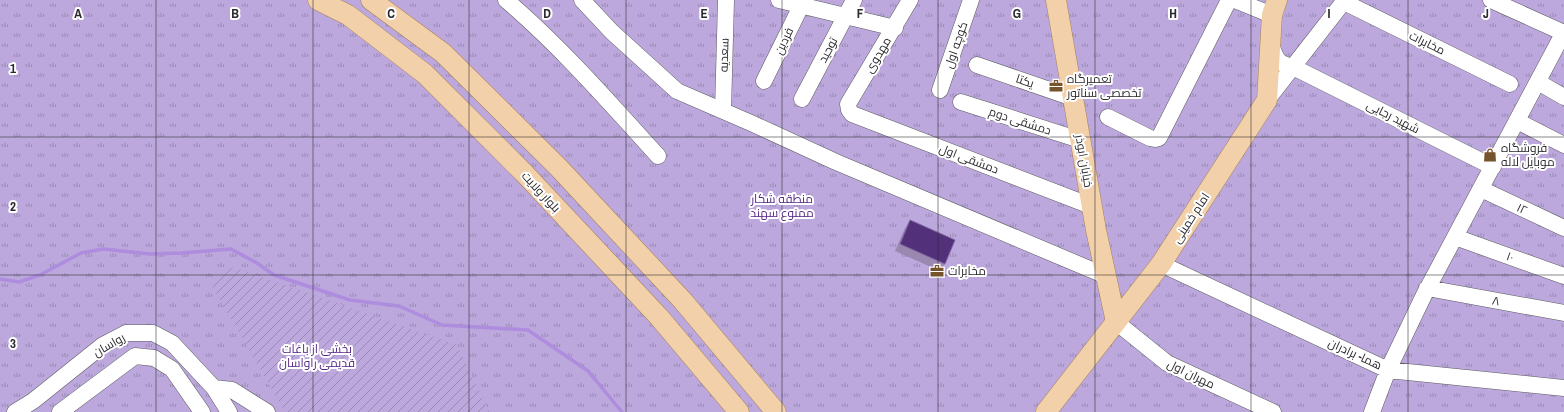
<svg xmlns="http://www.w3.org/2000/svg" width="1564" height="412" font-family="'Archivo Narrow',Cairo,sans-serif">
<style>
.park{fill:url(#park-tufts)}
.garden{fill:url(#garden-furrows)}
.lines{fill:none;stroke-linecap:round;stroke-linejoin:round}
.stream{stroke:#ae8cde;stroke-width:3.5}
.minor-casing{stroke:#5c5a60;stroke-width:17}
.major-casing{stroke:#a68159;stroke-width:21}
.minor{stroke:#fff;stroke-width:16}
.major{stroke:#f2d0a9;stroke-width:20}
.wall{fill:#9a88b1}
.building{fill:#52307a;stroke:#7e659b}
.grid{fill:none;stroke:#2b292d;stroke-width:1;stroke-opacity:0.55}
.labels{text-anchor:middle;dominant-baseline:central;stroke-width:4;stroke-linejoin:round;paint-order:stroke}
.street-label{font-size:12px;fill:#2b292d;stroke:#fff}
.poi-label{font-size:12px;fill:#2b292d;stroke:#fff;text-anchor:start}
.park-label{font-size:12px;fill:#552686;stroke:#fff}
.grid-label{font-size:13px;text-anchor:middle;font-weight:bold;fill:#2b292d;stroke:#fff;stroke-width:4;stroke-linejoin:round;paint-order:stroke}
</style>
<defs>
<pattern id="park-tufts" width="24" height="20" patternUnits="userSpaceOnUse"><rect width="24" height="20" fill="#bca8dd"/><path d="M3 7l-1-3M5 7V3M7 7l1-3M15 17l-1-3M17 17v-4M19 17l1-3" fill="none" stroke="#9989b4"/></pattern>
<pattern id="garden-furrows" width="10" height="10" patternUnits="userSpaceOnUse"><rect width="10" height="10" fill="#bca8dd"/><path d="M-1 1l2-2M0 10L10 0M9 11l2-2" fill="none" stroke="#9989b4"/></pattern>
</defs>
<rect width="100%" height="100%" fill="#e3e0e8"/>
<path class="park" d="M0,0H1564V412H0Z"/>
<path class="garden" d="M233,267L457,345L489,412H285L212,286Z"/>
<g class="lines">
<path class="stream" d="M0,279L19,282L40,275L81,253L103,249L150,254L182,253L231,249L257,263L274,275L350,300L399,306L442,325L528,330L588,371L622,412"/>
<g class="minor-casing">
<path id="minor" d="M506,0C561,47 609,102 658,156
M582,0L612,32L677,91L751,123L836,162L1106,276
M779,0L895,28
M910,0L848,104L849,110L852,114L1091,206
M1235,0L1272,15
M1491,0L1564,33
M1344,2L1510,84
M1271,45C1276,58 1277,64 1293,67L1493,167
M977,65L1073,98
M764,81L804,0
M1538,82L1564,97
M940,90L971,0
M802,99L854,0
M1267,100L1345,0
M961,102L1080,140
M723,111L726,0
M1108,117L1150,138L1155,139L1159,138L1229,0
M1517,121L1564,145
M1481,189L1564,228
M1455,237L1564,276
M1161,264L1388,370L1564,388
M1427,288L1564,313
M1116,322L1167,363L1273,412
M214,388L229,412
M15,412L33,401L103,345L126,333H153L172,343L214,388L232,390L267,412
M60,412L135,356L154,358L172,369L202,412
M1372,412L1388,370L1424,295L1564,32"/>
</g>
<g class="major-casing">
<path id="major" d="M318,0L348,15L425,74L525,174L659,317L739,412
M371,0L443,53L559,168L683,301L776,412
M1056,0L1096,230L1116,322
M1046,412L1161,264L1267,100L1272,15L1277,0"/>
</g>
<use href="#minor" class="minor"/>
<use href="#major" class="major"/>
</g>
<path class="wall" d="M910,220L945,264L940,271L895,251L905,228Z"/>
<path class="building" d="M910,220L955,240L945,264L900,244Z"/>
<path class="grid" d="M156,0V412M313,0V412M469,0V412M626,0V412M782,0V412M938,0V412M1095,0V412M1251,0V412M1408,0V412M0,137H1564M0,275H1564"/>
<defs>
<g id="office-bare" transform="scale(1.08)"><path d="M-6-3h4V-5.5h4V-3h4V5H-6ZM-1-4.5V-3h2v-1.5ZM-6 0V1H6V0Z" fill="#75532b" stroke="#fff" stroke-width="2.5" paint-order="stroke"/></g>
<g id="shop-bare" transform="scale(1.08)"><path d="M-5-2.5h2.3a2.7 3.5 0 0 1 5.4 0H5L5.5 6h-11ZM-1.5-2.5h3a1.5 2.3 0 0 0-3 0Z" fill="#75532b" stroke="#fff" stroke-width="2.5" paint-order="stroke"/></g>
</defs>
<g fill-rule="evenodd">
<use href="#office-bare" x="1056" y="86"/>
<use href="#shop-bare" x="1490" y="155"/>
<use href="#office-bare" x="937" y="271"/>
</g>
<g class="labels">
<g class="street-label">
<text transform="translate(784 41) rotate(-64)">فردین</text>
<text transform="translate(1427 43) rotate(26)">مخابرات</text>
<text transform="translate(956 45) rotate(-71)">کوچه اول</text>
<text transform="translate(828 50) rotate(-62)">توحید</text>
<text transform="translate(724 55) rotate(-88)">سعدیه</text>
<text transform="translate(878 55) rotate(-59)">مهدوی</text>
<text transform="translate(1025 81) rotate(19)">یکتا</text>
<text transform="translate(1393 117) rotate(27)">شهید رجایی</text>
<text transform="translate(1020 121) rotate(18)">دمشقی دوم</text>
<text transform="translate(969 159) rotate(21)">دمشقی اول</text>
<text transform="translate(1084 161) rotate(80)">خیابان ابوذر</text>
<text transform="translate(541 192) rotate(47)">بلوار ولایت</text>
<text transform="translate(1522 209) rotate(25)">۱۲</text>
<text transform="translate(1191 218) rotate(-57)">امام خمینی</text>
<text transform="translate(1510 257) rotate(20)">۱۰</text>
<text transform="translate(1496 301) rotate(10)">۸</text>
<text transform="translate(109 345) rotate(-30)">رواسان</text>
<text transform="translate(1355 354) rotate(25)">هما- برادران</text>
<text transform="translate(1191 374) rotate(26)">مهران اول</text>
</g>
<g class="poi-label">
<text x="1067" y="79">تعمیرگاه<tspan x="1067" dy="14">تخصصی سناتور</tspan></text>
<text x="1501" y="148">فروشگاه‌<tspan x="1501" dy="14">موبایل‌ لاله‌</tspan></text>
<text x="948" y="271">مخابرات</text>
</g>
<g class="park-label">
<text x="782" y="199">منطقه شکار<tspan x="782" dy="14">ممنوع سهند</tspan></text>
<text x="317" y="349">بخشی از باغات<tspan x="317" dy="14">قدیمی راواسان</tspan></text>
</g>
</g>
<g class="grid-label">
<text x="78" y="18">A</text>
<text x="235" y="18">B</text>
<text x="391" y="18">C</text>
<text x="547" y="18">D</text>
<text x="704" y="18">E</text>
<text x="860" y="18">F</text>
<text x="1017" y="18">G</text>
<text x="1173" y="18">H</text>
<text x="1329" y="18">I</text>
<text x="1486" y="18">J</text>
<text x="13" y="73">1</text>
<text x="13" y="211">2</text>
<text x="13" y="348">3</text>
</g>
</svg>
